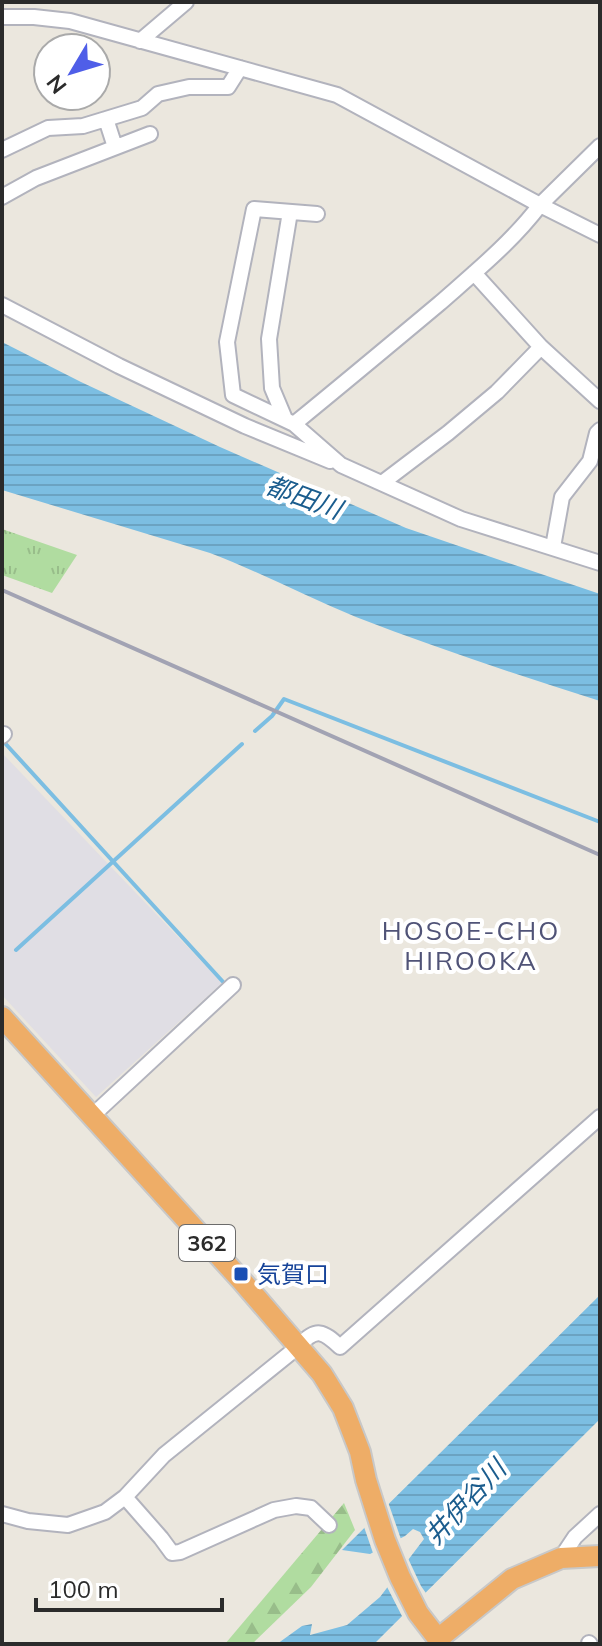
<svg xmlns="http://www.w3.org/2000/svg" width="602" height="1646" font-family="Mulish,'Noto Sans JP',sans-serif">
<style>
.industrial{fill:#e0dee4}
.grass{fill:url(#grass-tufts)}
.forest{fill:url(#forest-firs)}
.water{fill:url(#water-rules)}
.pier{fill:#ebe7de}
.lines{fill:none;stroke-linecap:round;stroke-linejoin:round}
.stream{stroke:#7cbee2;stroke-width:4}
.minor-casing{stroke:#b2b3bd;stroke-width:18}
.highway-casing{stroke:#c8c8c8;stroke-width:24}
.minor{stroke:#fff;stroke-width:14}
.highway{stroke:#eead67;stroke-width:20}
.rail{stroke:#a2a3b3;stroke-width:4}
.transit-dot{fill:#1a4fb4;stroke:#fff;stroke-width:3}
.labels{text-anchor:middle;dominant-baseline:central;stroke-width:8;stroke-linejoin:round;paint-order:stroke}
.shield{fill:#fff;stroke:#6b6b6b;stroke-width:2}
.shield-label{font-size:22px;font-weight:bold;fill:#2b2b2b}
.transit-label{font-size:24px;fill:#164399;stroke:#fff;text-anchor:start}
.water-label{font-size:26px;font-style:italic;fill:#1b5d8e;stroke:#fff}
.neighbourhood-label{font-size:26px;letter-spacing:2px;fill:#505377;stroke:#fff}
</style>
<defs>
<pattern id="grass-tufts" width="24" height="20" patternUnits="userSpaceOnUse" patternTransform="scale(2)"><rect width="24" height="20" fill="#b0dca0"/><path d="M3 7l-1-3M5 7V3M7 7l1-3M15 17l-1-3M17 17v-4M19 17l1-3" fill="none" stroke="#98bd8a"/></pattern>
<pattern id="forest-firs" width="22" height="20" patternUnits="userSpaceOnUse" patternTransform="scale(2)"><rect width="22" height="20" fill="#b0dca0"/><path d="M5 1l3.5 6h-7zM16 11l3.5 6h-7z" fill="#98bd8a"/></pattern>
<pattern id="water-rules" width="6" height="5" patternUnits="userSpaceOnUse" patternTransform="scale(2)"><rect width="6" height="5" fill="#7cbee2"/><path d="M0 2.5h6" fill="none" stroke="#6ba3c2"/></pattern>
</defs>
<rect width="100%" height="100%" fill="#ebe7de"/>
<path class="industrial" d="M2,753L222,983L96,1097L2,995Z"/>
<path class="grass" d="M2,529L77,555L52,593L2,575Z"/>
<path class="forest" d="M344,1503L355,1530L311,1587L252,1644H225Z"/>
<path class="water" d="M2,342L81,382L220,447L406,528L600,594V701C518,675 436,648 356,617C307,597 260,572 210,553L2,490Z
M600,1295V1419L374,1644H277L302,1626L312,1624L310,1635L347,1625L380,1597L424,1539L420,1532L413,1529L405,1536L370,1554L342,1550Z"/>
<path class="pier" d="M387,1499L402,1542L374,1556L363,1524Z
M406,1554L421,1586L428,1596L404,1620L385,1583Z"/>
<g class="lines">
<path class="stream" d="M255,731L272,716L284,699L600,822
M3,741L225,984
M16,950L242,744"/>
<g class="minor-casing">
<path id="minor" d="M2,17H34L70,21L337,95L540,205L600,146
M140,41L186,2
M106,119L115,147
M2,150L48,128L83,126L142,108L158,94L189,87H228L240,68
M2,197L36,178L150,134
M317,214L254,209L227,342L233,395L294,424L341,465L461,519L600,563
M474,273L541,347L600,401
M2,305L119,366L245,426L330,461
M285,419L272,388L269,339L290,212
M294,424C343,384 391,344 440,303C474,273 512,242 540,205L600,235
M382,483L448,433L497,392L541,347
M553,547L562,497L590,461L597,433L600,430
M2,736L4,734
M92,1116L233,985
M125,1497L161,1538L172,1553L180,1552L274,1510L296,1506L311,1508L329,1525
M2,1514L28,1521L68,1525L105,1512L125,1497L164,1455L299,1346C316,1327 323,1331 340,1347L600,1117
M561,1558L575,1537L600,1514
M589,1643L590,1644"/>
</g>
<g class="highway-casing">
<path id="highway" d="M2,1017L242,1281L322,1374L343,1408L360,1452L366,1480L385,1540L400,1577L418,1613L438,1639L512,1579L561,1558L600,1556"/>
</g>
<use href="#minor" class="minor"/>
<use href="#highway" class="highway"/>
<path class="rail" d="M2,590L600,855"/>
</g>
<rect class="transit-dot" x="233" y="1266" width="16" height="16" rx="4"/>
<g class="labels">
<rect class="shield" x="179" y="1225" width="56" height="36" rx="6"/>
<g class="shield-label">
<text x="207" y="1243">362</text>
</g>
<g class="transit-label">
<text x="257" y="1274">気賀口</text>
</g>
<g class="water-label">
<text transform="translate(304 497) rotate(20)">都田川</text>
<text transform="translate(465 1502) rotate(-47)">井伊谷川</text>
</g>
<g class="neighbourhood-label">
<text x="471" y="930">HOSOE-CHO<tspan x="471" dy="30">HIROOKA</tspan></text>
</g>
</g>
<rect width="602" height="1646" fill="none" stroke="#2b2b2b" stroke-width="8"/>
<g transform="translate(72 72) rotate(232)"><circle r="38" fill="#ffffff" stroke="#aaaaaa" stroke-width="2"/>
<path d="M0-6L14 30L0 20L-14 30Z" fill="#4f5ee8"/>
<text y="-12" font-size="22" font-weight="bold" text-anchor="middle" fill="#2b2b2b">N</text>
</g>
<path d="M36 1598v12h186v-12" fill="none" stroke="#2b2b2b" stroke-width="4"/>
<text x="48" y="1598" font-size="24" fill="#2b2b2b" stroke="#ffffff" stroke-width="6" paint-order="stroke">100 m</text>
</svg>
